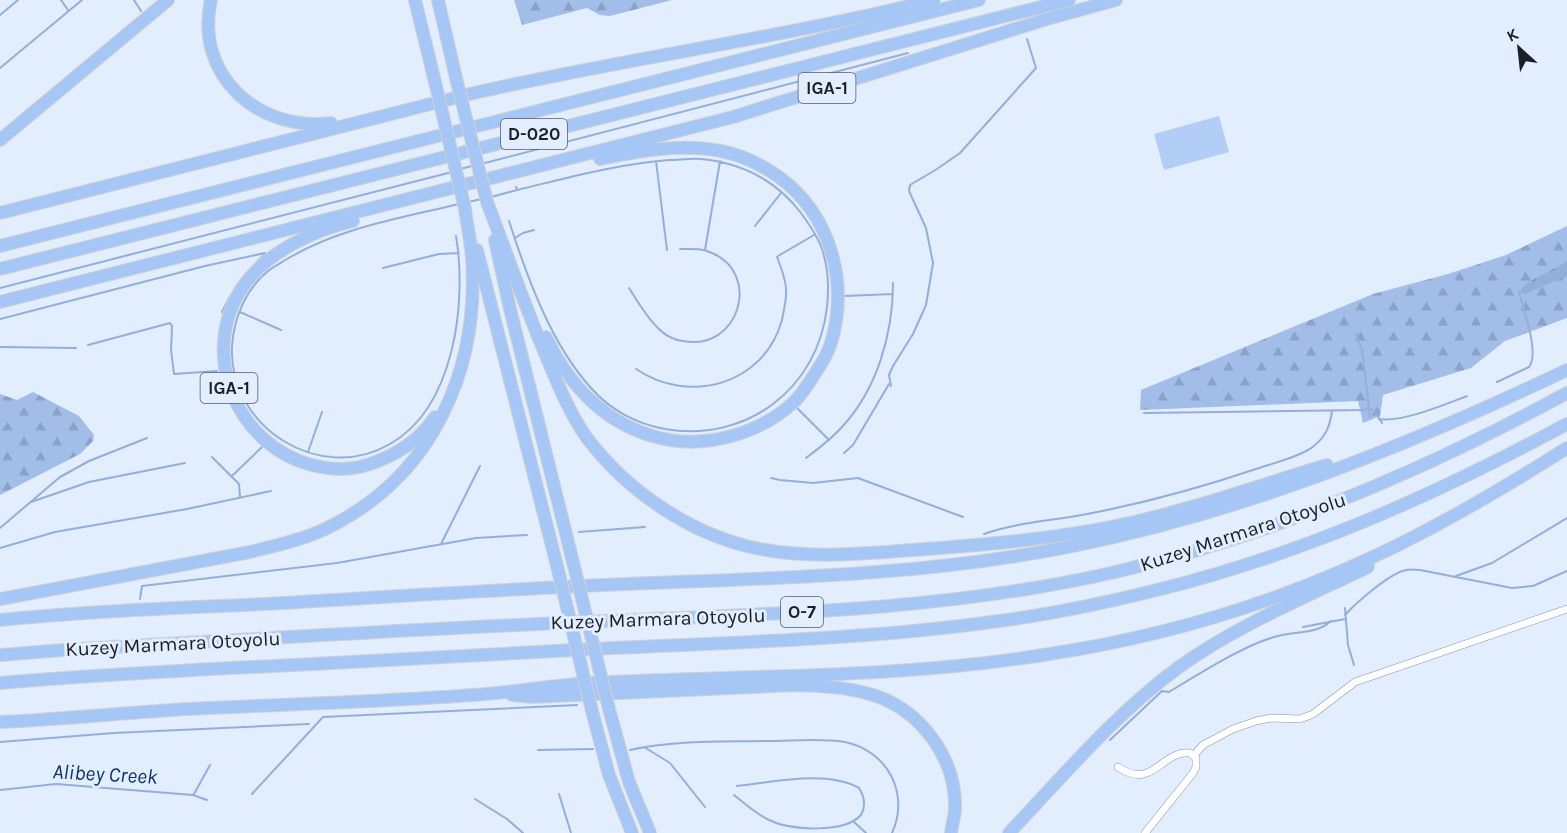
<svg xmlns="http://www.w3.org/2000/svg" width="1567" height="833" font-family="Karla,sans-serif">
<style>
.grass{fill:#b2cdf6}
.forest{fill:url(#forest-firs)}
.water{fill:url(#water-ripples)}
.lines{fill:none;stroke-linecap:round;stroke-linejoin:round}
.stream{stroke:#93afd9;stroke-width:2}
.street-casing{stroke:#8794a6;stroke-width:8}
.highway-casing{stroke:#d1d2d4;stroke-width:14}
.street{stroke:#fff;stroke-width:7}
.highway{stroke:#a6c6f5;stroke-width:12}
.highway-bridge-casing{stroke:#d1d2d4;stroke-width:14;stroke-linecap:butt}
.highway-bridge{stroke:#a6c6f5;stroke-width:12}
.labels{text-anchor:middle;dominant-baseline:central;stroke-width:6;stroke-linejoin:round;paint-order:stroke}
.shield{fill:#e2edfd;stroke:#565d66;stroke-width:1.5}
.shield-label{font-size:18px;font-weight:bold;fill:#1a1f26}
.street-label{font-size:20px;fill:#1a1f26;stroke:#e2edfd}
.water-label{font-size:21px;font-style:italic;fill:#113467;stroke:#e2edfd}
</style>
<defs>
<pattern id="forest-firs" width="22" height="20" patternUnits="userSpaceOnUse" patternTransform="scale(1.5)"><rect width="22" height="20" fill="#a1bde8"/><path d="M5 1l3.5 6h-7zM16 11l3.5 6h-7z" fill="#8aa2c7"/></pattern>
<pattern id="water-ripples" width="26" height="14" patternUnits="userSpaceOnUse" patternTransform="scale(1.5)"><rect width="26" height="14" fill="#93afd9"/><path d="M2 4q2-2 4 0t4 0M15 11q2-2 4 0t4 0" fill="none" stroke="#778eb0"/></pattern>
</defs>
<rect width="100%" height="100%" fill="#e2edfd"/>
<path class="grass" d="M1219,116L1229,152L1164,170L1154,134Z"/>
<path class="forest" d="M514,0H672L610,16L600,15L587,8L522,25Z
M1567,226V318L1505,341L1471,368L1383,395L1380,416L1363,423L1358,401L1140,410L1141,390L1373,294L1448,274L1506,255Z
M33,392L79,416L94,435L93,441L80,454L0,495V394L17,400Z"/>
<path class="water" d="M1567,260V276L1525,294L1519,292L1527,283L1563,264Z"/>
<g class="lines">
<path class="stream" d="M61,0L68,10
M134,0L141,11
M0,15L18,0
M0,68L82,0
M656,161L667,250
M481,164L908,53
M460,169L472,166
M491,197L517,190L516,187
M468,202L482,199
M509,221C527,277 551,344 591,388C610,410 637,424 665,429C746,443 818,389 827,307C829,289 828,267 822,249C818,237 809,224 801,213C776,180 741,163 701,159C690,158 679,160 669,160C617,164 567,178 517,190
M755,226L781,193
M456,236C467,302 455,407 390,444C320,485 228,427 232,346C234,318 245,290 268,271C274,266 281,263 287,259C339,228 401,218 459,204
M515,238L523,233L534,230
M705,250L720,161
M778,256L814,235
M383,268L439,254L459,253
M0,288L452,172
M629,288C638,302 647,318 659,329C665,335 674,340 683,341C739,352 762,274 712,253C702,248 691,249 680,249
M845,296L893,294
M222,312C232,289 245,272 264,255
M240,312L281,330
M0,319L205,266L265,253
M1356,334L1362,350L1370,417
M88,345L170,323L172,326L171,350L174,374L217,371
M0,347L76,348
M636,369C689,405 764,385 782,320C784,309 787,299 786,288C785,277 781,267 777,257
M1497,382L1529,367C1540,353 1523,309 1519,292
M891,386L889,375L893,366L913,334L926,305L933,263L926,228L909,191L910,185L937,169L960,153L1036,68L1027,39
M797,408L829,440
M1369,408L1376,413L1382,423
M1144,413L1364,410L1368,408
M1379,419C1401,423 1446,404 1467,396
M308,452L322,412
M844,453L853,445L889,384
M212,457L239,484L240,497
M806,458C818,449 831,439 841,428C877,390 893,334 893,283
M232,476L262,447
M771,478L780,480L813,483L858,478L963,517
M31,502L89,482L185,463
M0,528L60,477L89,461L147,438
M579,532L645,527
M984,534C1017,522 1052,521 1087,514C1145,503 1203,487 1259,468C1274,463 1302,456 1314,446C1326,436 1330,426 1332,411
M441,544L480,466
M0,548L55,532L187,509L271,491
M1456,576L1492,563L1567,518
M140,599L142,586L337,563L476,538L527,535
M1345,608L1348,645L1354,665
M1345,615C1357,602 1390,573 1406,570C1410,569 1416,570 1420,570L1512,588L1533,586L1567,571
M1303,627L1345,619
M1110,740L1162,691L1169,692C1199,674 1248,642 1282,635C1299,631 1317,634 1331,621
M0,742L114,733L309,724
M644,747L670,763L705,807
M538,750L593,749
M630,750C675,740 722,742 767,741C792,741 820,738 845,742C888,751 910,794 892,833
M0,790L56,784L193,795L207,800
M194,794L210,765
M252,794L323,717L577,705
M559,794L571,833
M734,795C745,804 756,814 769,820C792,831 845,833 861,815C866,806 864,796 859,788C826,770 774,782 737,786
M475,799L507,819L523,833
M854,822L866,833"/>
<g class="street-casing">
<path id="street" d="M1194,755L1203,745L1233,729L1256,721L1271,718L1300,719L1313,714L1355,682L1567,609
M1118,767C1153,791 1161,750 1190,753L1196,758V767L1193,773L1145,833"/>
</g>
<g class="highway-casing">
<path id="highway" d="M211,0C194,75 258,132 331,123
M415,0L435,82
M438,0L456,78
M0,140L168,0
M487,202C507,254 525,307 547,358C558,385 570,414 587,438C627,491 690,534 755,548C807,559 859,554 912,550C984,545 1055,539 1125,524C1194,509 1260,485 1327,465
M0,213L474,93C626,58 782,38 934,0
M353,221C316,230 273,249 248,280C196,345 232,444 312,465C334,471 357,470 378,461C401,452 421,438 435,417
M495,240L510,309L573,562
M0,246L979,0
M477,250L556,562
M0,269L1069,0
M0,302L733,117L1047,19L1116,0
M546,337C569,386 606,425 660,438C706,449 760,434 795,401C803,393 810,381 816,372C822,363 828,353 831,343C849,283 831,215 779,177C762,165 742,155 721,151C681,143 640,151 600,159
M0,599L250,552C278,545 307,539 333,525C434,473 479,369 472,259C471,242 467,225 465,209
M0,620C88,611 177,608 265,604C386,597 506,589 627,584C774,578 922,576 1068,547C1242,513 1407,446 1567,370
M0,655L76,649C245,640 414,629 583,622C759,614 938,612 1111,573C1272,536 1422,472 1567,393
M0,683C105,674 209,669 314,664C414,659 513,653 612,648C741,642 871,639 999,621C1052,614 1105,603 1157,590C1303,554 1435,495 1567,424
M512,695L531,697L796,685C822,686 848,687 873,695C921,710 957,759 955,810C954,818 952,826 951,833
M609,709L629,782L650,833
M592,711L609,775L632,833
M0,722C62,719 124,713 186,709C286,704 386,702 486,694C521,691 555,685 590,683C741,675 894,679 1043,655C1165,637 1287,600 1398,545C1456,516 1512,483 1567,448
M1009,833C1063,776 1115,714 1179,667C1236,626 1304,598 1368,567"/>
</g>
<use href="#street" class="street"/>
<use href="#highway" class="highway"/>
<g class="highway-bridge-casing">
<path id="highway-bridge" d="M456,78L487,202
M435,82L465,209
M556,562L592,711
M573,562L609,709"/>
</g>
<use href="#highway-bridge" class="highway-bridge"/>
</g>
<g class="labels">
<g class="shield">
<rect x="798.5" y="73" width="57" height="30" rx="4.5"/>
<rect x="501" y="119" width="66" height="30" rx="4.5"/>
<rect x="200.5" y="373" width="57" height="30" rx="4.5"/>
<rect x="781" y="597" width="42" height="30" rx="4.5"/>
</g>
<g class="shield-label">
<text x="827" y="88">IGA-1</text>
<text x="534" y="134">D-020</text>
<text x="229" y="388">IGA-1</text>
<text x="802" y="612">O-7</text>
</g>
<g class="street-label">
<text transform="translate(1243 532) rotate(-18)">Kuzey Marmara Otoyolu</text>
<text transform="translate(658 619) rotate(-2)">Kuzey Marmara Otoyolu</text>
<text transform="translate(173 644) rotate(-3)">Kuzey Marmara Otoyolu</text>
</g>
<g class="water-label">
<text transform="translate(105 774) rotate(3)">Alibey Creek</text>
</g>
</g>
<g transform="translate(1519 48) rotate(333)" stroke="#e2edfd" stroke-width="4.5" paint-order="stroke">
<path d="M0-4.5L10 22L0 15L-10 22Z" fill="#1a1f26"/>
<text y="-9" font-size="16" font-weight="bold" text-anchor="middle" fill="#1a1f26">K</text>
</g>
</svg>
